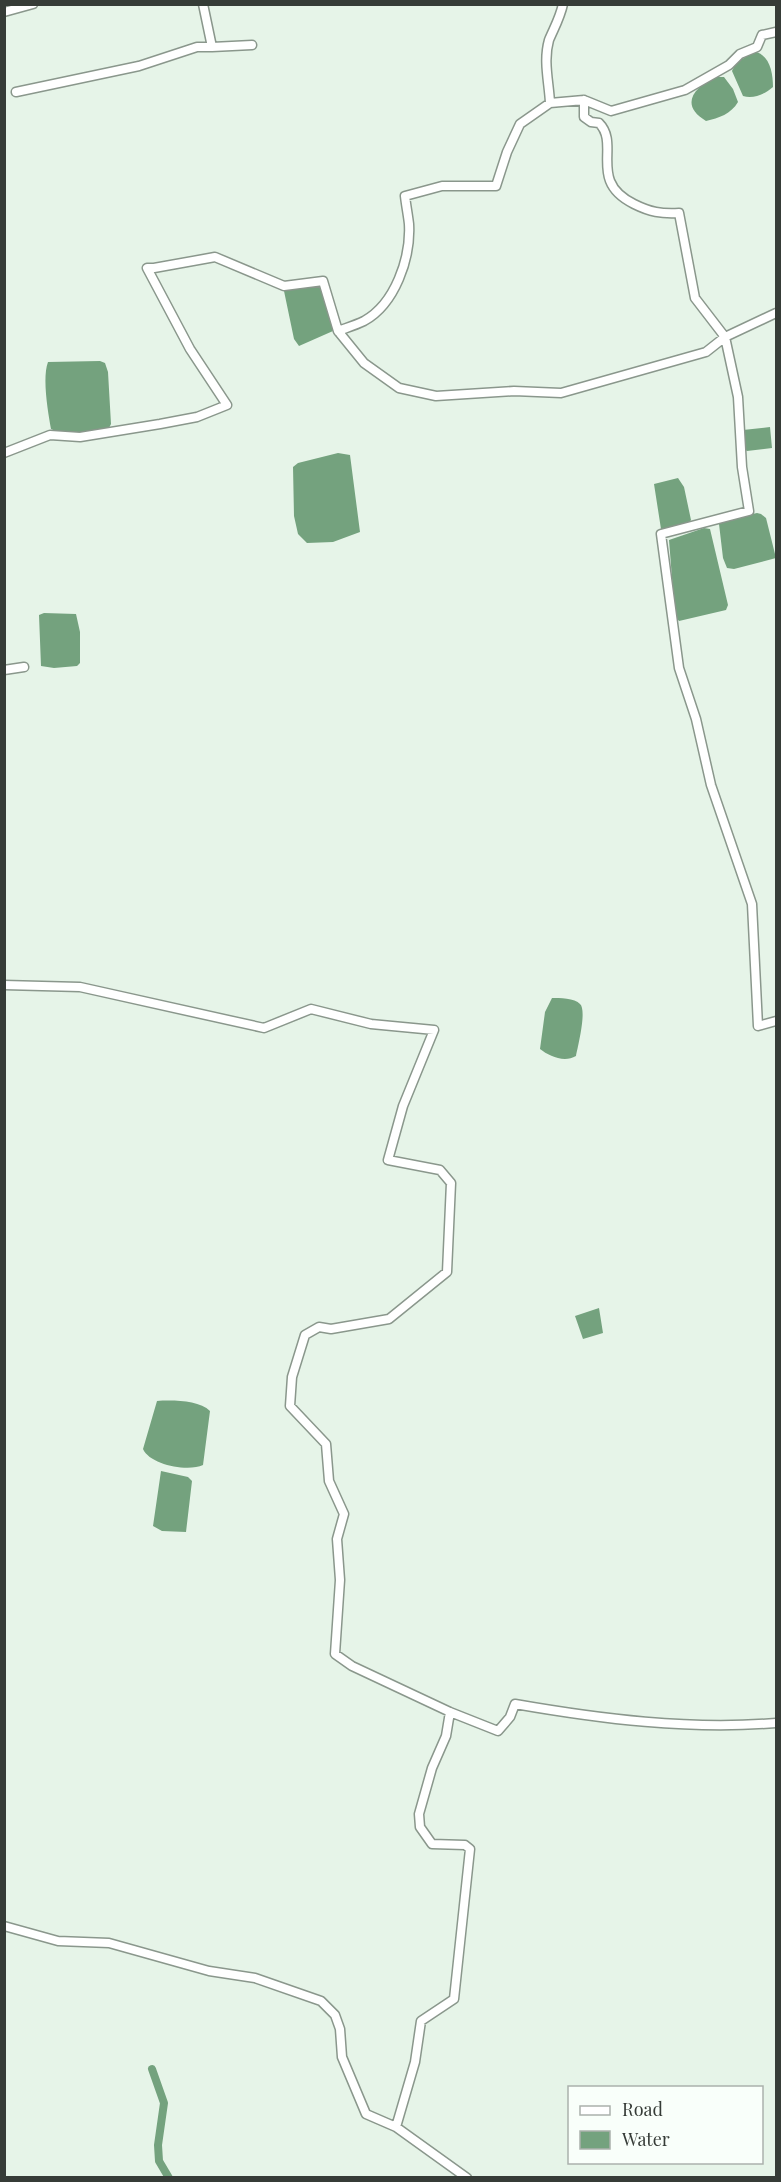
<svg xmlns="http://www.w3.org/2000/svg" width="781" height="2182" font-family="'Playfair Display',serif">
<style>
.water{fill:#74a27e}
.lines{fill:none;stroke-linecap:round;stroke-linejoin:round}
.canal{stroke:#74a27e;stroke-width:8}
.street-casing{stroke:#8a978c;stroke-width:11}
.street{stroke:#fff;stroke-width:8}
</style>
<rect width="100%" height="100%" fill="#e6f4e8"/>
<path class="water" d="M756,52C770,56 773,73 773,87C765,94 754,99 743,96L732,71C736,61 746,56 756,52Z
M716,77H724L733,89L738,102C731,114 719,118 706,121C679,105 694,87 716,77Z
M322,284L333,331L299,346L294,339L284,291Z
M100,361L105,363L108,372L111,424L109,428C91,432 68,438 51,429C48,412 42,378 48,362Z
M770,427L772,448L747,451L744,449L743,430Z
M338,453L350,455L360,532L333,542L307,543L298,534L294,516L293,467L298,463Z
M678,478L684,487L691,520L689,523L661,529L654,484Z
M757,513L761,514L766,518L776,558L734,569L727,568L723,558L719,524L721,521Z
M704,528L710,529L728,605L726,610L679,621L675,616L669,540Z
M44,613L76,614L80,632V663L77,666L54,668L41,666L39,615Z
M552,998C559,998 575,998 580,1004C587,1010 578,1046 576,1056C564,1063 549,1056 540,1049L545,1012Z
M599,1308L603,1333L583,1339L575,1316Z
M157,1401C172,1400 199,1400 210,1411L203,1465C188,1472 150,1465 143,1449Z
M161,1471L188,1477L192,1481L186,1532L162,1531L153,1526Z"/>
<g class="lines">
<path class="canal" d="M152,2069L164,2103L158,2145L159,2161L169,2178"/>
<g class="street-casing">
<path id="street" d="M203,4L212,47L252,45
M563,4C560,18 554,28 549,40C543,61 549,82 550,103L584,100V117L591,122L599,123C621,145 587,181 634,204C650,212 661,214 679,213L695,298L725,337L738,397L742,467L749,511L661,534L679,668L696,719L711,785L752,904L758,1026L776,1021
M4,12L33,4
M16,92L139,66L197,47H212
M584,100L611,111L685,90L729,65L740,54L757,47L762,35L776,32
M338,331C346,328 356,325 364,321C395,304 411,258 409,224C408,215 406,205 405,196L442,186H496L507,152L520,124L550,103
M4,453L50,435L80,437L160,424L197,417L227,405L190,349L147,268H154L215,257L284,286L323,281L338,331L364,363L399,388L436,396L514,391L561,393L706,352L725,337L776,313
M4,670L24,667
M4,985L80,987L264,1028L311,1009L371,1024L434,1030L403,1106L388,1160L440,1170L451,1183L447,1272L389,1319L331,1329L319,1327L305,1335L292,1377L290,1406L326,1444L329,1481L344,1514L337,1539L340,1580L335,1654L352,1666L450,1712L498,1731L510,1717L515,1704C601,1719 689,1730 776,1723
M4,1926L58,1941L109,1943L209,1971L255,1978L321,2001L335,2015L340,2029L342,2057L366,2114L396,2127L415,2062L421,2021L454,1999L470,1849L465,1845L432,1844L420,1827L419,1814L432,1768L446,1736L450,1712
M396,2127L467,2178"/>
</g>
<use href="#street" class="street"/>
</g>
<rect width="781" height="2182" fill="none" stroke="#363c37" stroke-width="12"/>
<rect x="568" y="2086" width="195" height="78" fill="#f9fffa" stroke="#abb1ac" stroke-width="1.5"/>
<rect x="580" y="2106" width="30" height="9" fill="#ffffff" stroke="#abb1ac" stroke-width="1.5"/>
<text x="622" y="2116" font-size="18" fill="#363c37">Road</text>
<rect x="580" y="2131" width="30" height="18" fill="#74a27e" stroke="#abb1ac" stroke-width="1.5"/>
<text x="622" y="2146" font-size="18" fill="#363c37">Water</text>
</svg>
